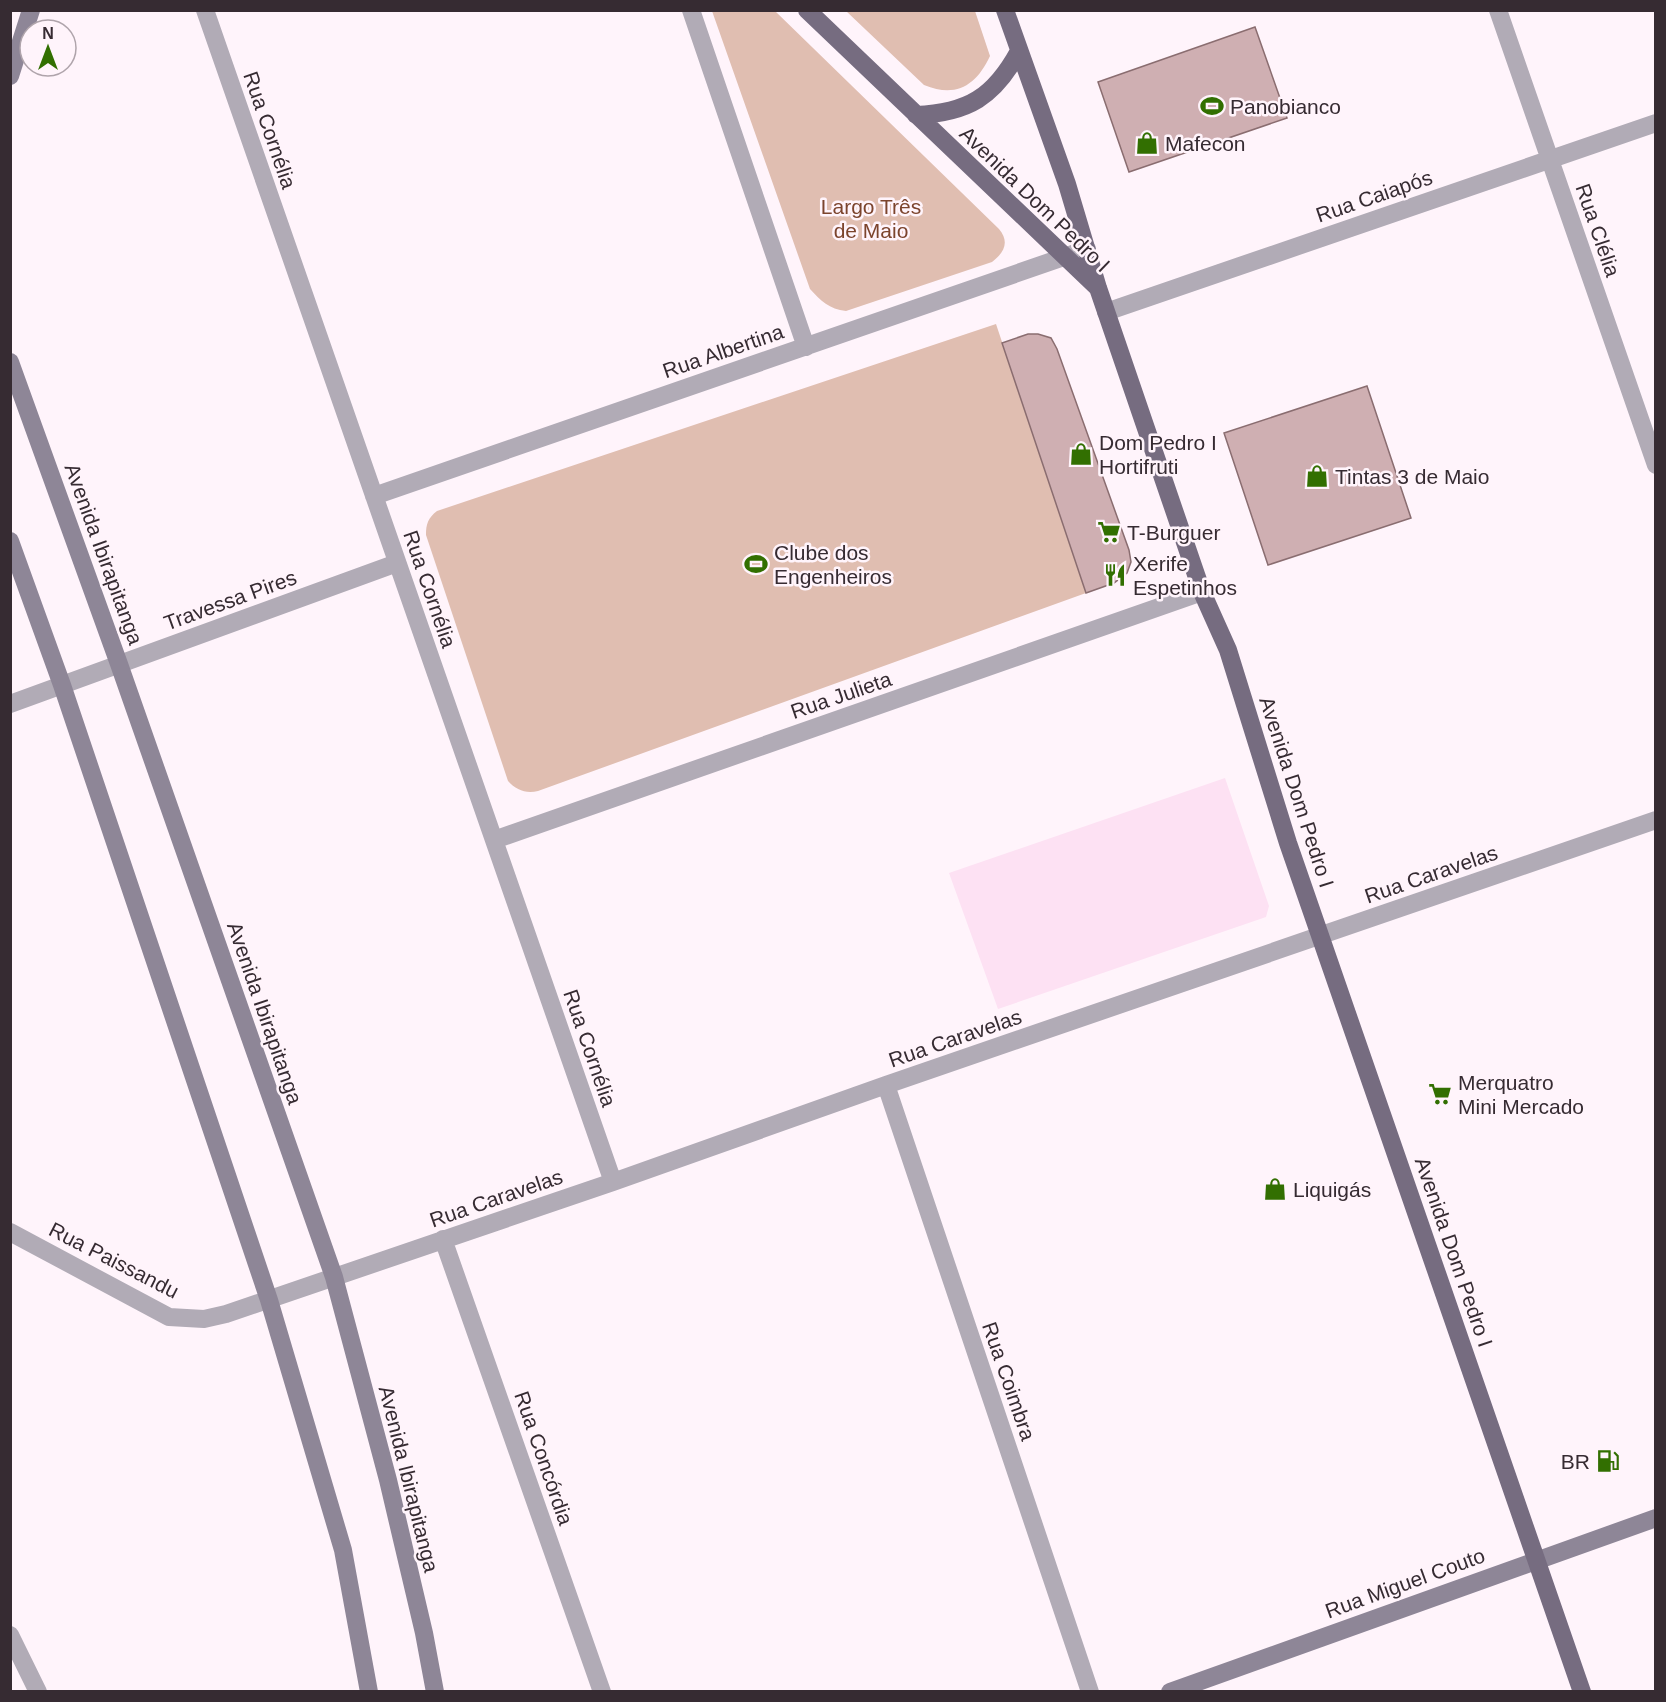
<svg xmlns="http://www.w3.org/2000/svg" width="1666" height="1702" font-family="Helvetica,sans-serif">
<style>
.built{fill:#fde1f3}
.green{fill:#e0beb1}
.building{fill:#cfafb2;stroke:#8a6d70;stroke-width:1.5}
.lines{fill:none;stroke-linecap:round;stroke-linejoin:round}
.street{stroke:#b1abb6;stroke-width:18}
.secondary{stroke:#8e8697;stroke-width:18}
.primary{stroke:#766c80;stroke-width:18}
.labels{text-anchor:middle;dominant-baseline:central;stroke-width:5;stroke-linejoin:round;paint-order:stroke}
.poi-label{font-size:21px;fill:#362b32;stroke:#fff4fb;text-anchor:start}
.street-label{font-size:21px;fill:#362b32;stroke:#fff4fb}
.park-label{font-size:21px;fill:#7c442d;stroke:#fff4fb}
</style>
<rect width="100%" height="100%" fill="#fff4fb"/>
<path class="built" d="M1225,778L1269,906L1266,917L998,1009L949,873Z"/>
<path class="green" d="M712,11H775L999,229C1010,242 1004,253 992,262L846,311C829,309 821,301 810,289Z
M846,11H975L990,56C976,86 956,98 924,85Z
M996,324L1086,593L538,791C526,794 516,790 508,781L426,535C426,524 428,518 437,511Z"/>
<path class="building" d="M1255,27L1287,118L1129,172L1098,82Z
M1028,334H1038L1051,338L1057,349L1129,550L1131,562L1127,573L1114,583L1086,593L1002,343Z
M1367,386L1411,518L1268,565L1224,433Z"/>
<g class="lines">
<path class="street" d="M205,10L613,1182
M691,10L806,347
M1498,10L1656,465
M1106,312L1656,123
M374,496L1087,249
M10,704L397,563
M494,840L1202,592
M886,1085L1090,1692
M10,1232L169,1317L204,1319L226,1314L613,1182L886,1085L1656,820
M443,1239L602,1692
M10,1635L38,1692"/>
<path class="secondary" d="M10,76L31,10
M10,362L119,664L334,1277L388,1480L424,1633L435,1692
M10,541L62,685L269,1300L343,1550L369,1692
M1170,1692L1656,1518"/>
<path class="primary" d="M807,10L1098,288
M1005,10L1067,184L1098,288L1202,592L1228,650L1288,843L1582,1692
M916,115C968,113 994,97 1019,51"/>
</g>
<defs>
<g id="stadium-bare" transform="scale(1.8)"><path d="M0-5a6.5 5 0 1 0 0 10a6.5 5 0 1 0 0-10ZM-3.5-1.8h7v3.6h-7Z" fill="#326f01" stroke="#fff4fb" stroke-width="2.5" paint-order="stroke"/></g>
<g id="shop-bare" transform="scale(1.8)"><path d="M-5-2.5h2.3a2.7 3.5 0 0 1 5.4 0H5L5.5 6h-11ZM-1.5-2.5h3a1.5 2.3 0 0 0-3 0Z" fill="#326f01" stroke="#fff4fb" stroke-width="2.5" paint-order="stroke"/></g>
<g id="supermarket-bare" transform="scale(1.8)"><path d="M-6-5.5h2.5l.6 2H6L4.5 2H-2.5L-4.4-4H-6ZM-1.5 3.2a1.3 1.3 0 1 0 .1 0ZM3 3.2a1.3 1.3 0 1 0 .1 0Z" fill="#326f01" stroke="#fff4fb" stroke-width="2.5" paint-order="stroke"/></g>
<g id="restaurant-bare" transform="scale(1.8)"><path d="M-5-6h1v4h1v-4h1v4h1v-4h1v5L-1.5 .5V6h-2V.5L-5-1ZM5-6V6H3V1.5H1.5Q1.5-4 5-6Z" fill="#326f01" stroke="#fff4fb" stroke-width="2.5" paint-order="stroke"/></g>
<g id="fuel-bare" transform="scale(1.8)"><path d="M-5.5-6h7V0h2V4h1.3V-2.5L3-4.5l.8-.8L6-3V5H2.5V1h-1V6h-7ZM-4.2-4.7v3.2H.2V-4.7Z" fill="#326f01" stroke="#fff4fb" stroke-width="2.5" paint-order="stroke"/></g>
</defs>
<g fill-rule="evenodd">
<use href="#stadium-bare" x="1212" y="106"/>
<use href="#shop-bare" x="1147" y="143"/>
<use href="#shop-bare" x="1081" y="454"/>
<use href="#shop-bare" x="1317" y="476"/>
<use href="#supermarket-bare" x="1109" y="532"/>
<use href="#stadium-bare" x="756" y="564"/>
<use href="#restaurant-bare" x="1115" y="575"/>
<use href="#supermarket-bare" x="1440" y="1094"/>
<use href="#shop-bare" x="1275" y="1189"/>
<use href="#fuel-bare" x="1608" y="1461"/>
</g>
<g class="labels">
<g class="poi-label">
<text x="1230" y="106">Panobianco</text>
<text x="1165" y="143">Mafecon</text>
<text x="1099" y="442">Dom Pedro I<tspan x="1099" dy="24">Hortifruti</tspan></text>
<text x="1335" y="476">Tintas 3 de Maio</text>
<text x="1127" y="532">T-Burguer</text>
<text x="774" y="552">Clube dos<tspan x="774" dy="24">Engenheiros</tspan></text>
<text x="1133" y="563">Xerife<tspan x="1133" dy="24">Espetinhos</tspan></text>
<text x="1458" y="1082">Merquatro<tspan x="1458" dy="24">Mini Mercado</tspan></text>
<text x="1293" y="1189">Liquigás</text>
<text x="1590" y="1461" text-anchor="end">BR</text>
</g>
<g class="street-label">
<text transform="translate(270 130) rotate(71)">Rua Cornélia</text>
<text transform="translate(1374 196) rotate(-19)">Rua Caiapós</text>
<text transform="translate(1035 199) rotate(44)">Avenida Dom Pedro I</text>
<text transform="translate(1598 230) rotate(71)">Rua Clélia</text>
<text transform="translate(723 351) rotate(-19)">Rua Albertina</text>
<text transform="translate(104 554) rotate(70)">Avenida Ibirapitanga</text>
<text transform="translate(430 589) rotate(71)">Rua Cornélia</text>
<text transform="translate(230 600) rotate(-20)">Travessa Pires</text>
<text transform="translate(841 695) rotate(-19)">Rua Julieta</text>
<text transform="translate(1297 792) rotate(72)">Avenida Dom Pedro I</text>
<text transform="translate(1431 874) rotate(-19)">Rua Caravelas</text>
<text transform="translate(265 1013) rotate(71)">Avenida Ibirapitanga</text>
<text transform="translate(955 1038) rotate(-19)">Rua Caravelas</text>
<text transform="translate(590 1048) rotate(71)">Rua Cornélia</text>
<text transform="translate(496 1198) rotate(-19)">Rua Caravelas</text>
<text transform="translate(1454 1252) rotate(71)">Avenida Dom Pedro I</text>
<text transform="translate(114 1260) rotate(27)">Rua Paissandu</text>
<text transform="translate(1009 1381) rotate(71)">Rua Coimbra</text>
<text transform="translate(544 1458) rotate(71)">Rua Concórdia</text>
<text transform="translate(409 1479) rotate(76)">Avenida Ibirapitanga</text>
<text transform="translate(1405 1583) rotate(-20)">Rua Miguel Couto</text>
</g>
<g class="park-label">
<text x="871" y="206">Largo Três<tspan x="871" dy="24">de Maio</tspan></text>
</g>
</g>
<rect width="1666" height="1702" fill="none" stroke="#362b32" stroke-width="24"/>
<g transform="translate(48 48)"><circle r="28" fill="#fff4fb" stroke="#afa4ab" stroke-width="1.5"/>
<path d="M0-4.5L10 22L0 15L-10 22Z" fill="#326f01"/>
<text y="-9" font-size="16" font-weight="bold" text-anchor="middle" fill="#362b32">N</text>
</g>
</svg>
